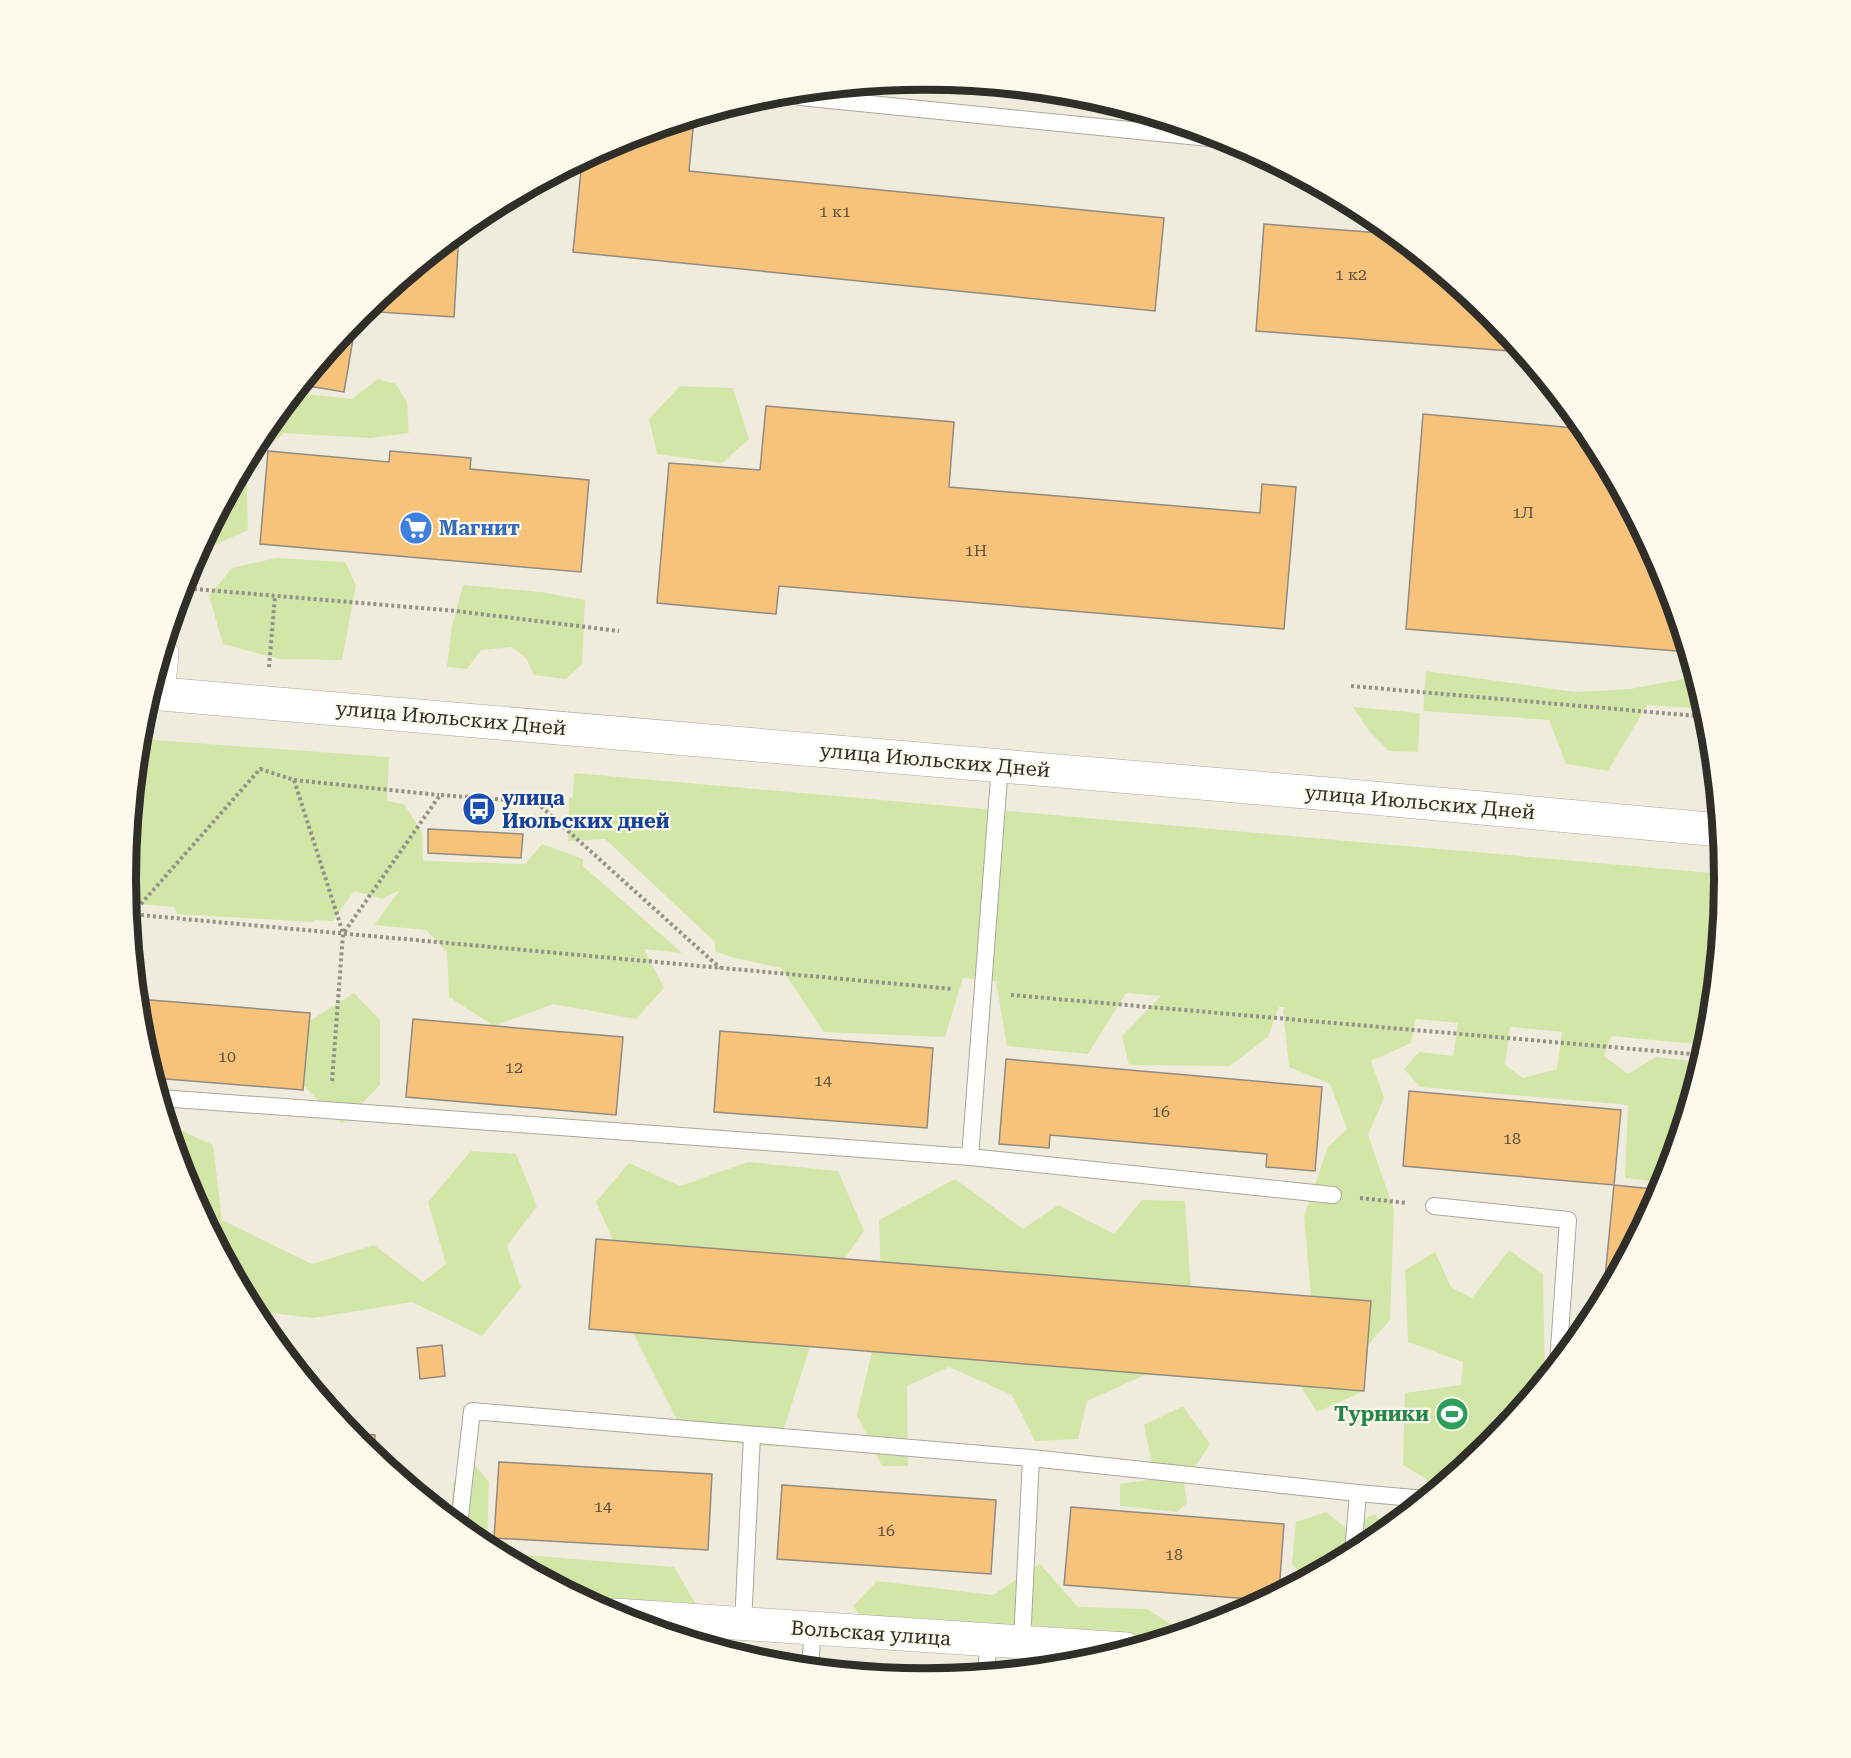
<svg xmlns="http://www.w3.org/2000/svg" width="1851" height="1758" font-family="'Roboto Serif',serif">
<style>
.green{fill:#d2e7a7;fill-rule:evenodd}
.building{fill:#f7c37b;stroke:#928a80;stroke-width:1.5}
.lines{fill:none;stroke-linecap:round;stroke-linejoin:round}
.service-casing{stroke:#aaa69a;stroke-width:18}
.minor-casing{stroke:#aaa69a;stroke-width:34}
.tertiary-casing{stroke:#aaa69a;stroke-width:34}
.path{stroke:#949288;stroke-width:4;stroke-dasharray:3 3;stroke-linecap:butt}
.service{stroke:#fff;stroke-width:16}
.minor{stroke:#fff;stroke-width:33}
.tertiary{stroke:#fff;stroke-width:33}
.labels{text-anchor:middle;dominant-baseline:central;stroke-width:4.5;stroke-linejoin:round;paint-order:stroke}
.number-label{font-size:16px;fill:#61533e}
.shop-label{font-size:20px;font-weight:bold;fill:#366cbe;stroke:#fdf9ec;text-anchor:start}
.street-label{font-size:20px;fill:#2f2e29;stroke:#fdf9ec}
.transit-label{font-size:20px;font-weight:bold;fill:#164399;stroke:#fdf9ec;text-anchor:start}
.leisure-label{font-size:20px;font-weight:bold;fill:#27864d;stroke:#fdf9ec;text-anchor:end}
.rim{fill:none;stroke:#2f2e29;stroke-width:8}
</style>
<rect width="100%" height="100%" fill="#efecde"/>
<path class="green" d="M378,379L396,384L407,402L409,433L370,438L284,433L246,466L248,530L199,552L261,435L295,393L352,399Z
M680,386L733,388L749,439L722,463L657,454L649,419Z
M276,558L345,562L356,585L342,660L280,659L223,644L209,596L232,568Z
M463,585L541,592L585,600L582,664L566,679L534,675L526,658L512,647L481,650L467,669L447,667L452,626Z
M1426,671L1575,692L1630,689L1693,677L1696,678L1705,709L1647,705L1608,771L1566,764L1549,720L1423,711Z
M1353,707L1420,713L1418,752L1389,751L1369,731Z
M140,739L389,757L387,801L404,804L422,832L423,861L525,864L542,844L583,859V866L682,953L644,949L664,988L636,1019L553,1004L494,1026L449,997L447,952L426,930L374,925L400,890L382,899L354,891L333,921L315,920L312,922L177,914L174,907L128,903L126,879Z
M574,773L1724,874L1710,1035L1707,1045L1611,1036L1604,1056L1628,1074L1656,1057L1701,1062L1665,1182L1625,1178L1628,1105L1420,1087L1404,1069L1419,1052L1453,1056L1458,1023L1416,1019L1411,1043L1371,1061L1384,1098L1368,1135L1394,1210L1390,1320L1361,1353L1364,1391L1317,1412L1298,1382L1311,1296L1304,1216L1328,1147L1347,1129L1330,1084L1289,1067L1283,1011L1285,1007H1279L1268,1037L1230,1066L1129,1065L1122,1036L1161,996L1126,993L1088,1054L1007,1046L996,981L963,978L945,1037L824,1032L781,968L731,957L715,951V942L605,839L568,841L569,799L573,796ZM1510,1027L1562,1032L1557,1069L1523,1078L1505,1065Z
M354,993L380,1020V1085L342,1124L304,1086L308,1022Z
M169,1125L213,1145L222,1220L312,1264L374,1245L423,1282L446,1264L428,1202L471,1151L516,1154L537,1206L507,1246L521,1288L482,1336L412,1302L313,1318L254,1311L187,1185Z
M748,1162L838,1171L864,1231L833,1275L778,1447L686,1438L616,1299L624,1265L596,1202L629,1163L680,1186Z
M955,1179L1023,1229L1058,1205L1114,1234L1142,1200L1185,1201L1191,1289L1156,1370L1087,1401L1078,1439L1035,1441L1012,1395L949,1367L907,1386L908,1466H882L857,1415L882,1309L879,1220Z
M1509,1250L1543,1274L1545,1377L1492,1420L1505,1427L1491,1445L1439,1487L1403,1465L1405,1393L1461,1385L1463,1362L1408,1342L1405,1270L1435,1252L1451,1287L1472,1298Z
M1183,1406L1210,1444L1184,1483L1187,1503L1177,1512L1120,1506V1484L1155,1479L1144,1425Z
M474,1464L489,1482L487,1547L451,1519L453,1482Z
M1326,1512L1346,1528L1375,1514L1387,1530L1369,1544L1305,1579L1292,1564L1296,1522Z
M499,1553L674,1567L700,1611L619,1617Z
M1040,1564L1078,1607L1147,1609L1182,1631L1219,1610L1233,1617L1105,1656L879,1640L853,1606L877,1581L993,1595Z"/>
<path class="building" d="M694,118L689,171L1164,218L1155,311L573,252L582,160L620,140Z
M1264,224L1394,234L1491,314L1523,352L1256,331Z
M459,233L454,317L363,311Z
M341,337L353,339L344,392L302,385Z
M766,406L954,422L949,487L1260,513L1262,484L1296,487L1284,629L779,586L776,614L657,603L669,463L760,470Z
M1423,414L1585,429L1664,573L1688,652L1406,629Z
M268,451L389,462L390,451L471,458L470,469L589,480L581,572L260,544Z
M428,829L523,834L521,858L428,853Z
M138,999L310,1013L303,1090L154,1078L141,1035Z
M413,1019L623,1037L616,1115L406,1097Z
M720,1031L933,1048L927,1128L714,1112Z
M1006,1059L1322,1087L1315,1171L1266,1167L1267,1154L1050,1135L1049,1148L999,1144Z
M1409,1091L1621,1110L1614,1185L1403,1166Z
M1614,1185L1662,1190L1603,1299Z
M596,1239L1371,1301L1364,1391L589,1329Z
M442,1345L445,1376L420,1379L417,1348Z
M351,1433L375,1435L374,1456L360,1444Z
M499,1462L712,1474L708,1550L494,1538Z
M782,1485L996,1500L991,1574L777,1559Z
M1071,1507L1284,1524L1279,1592L1264,1600L1064,1585Z"/>
<g class="lines">
<g class="service-casing">
<path id="service" d="M800,92V97L1229,140
M1000,765L970,1157L1333,1195
M160,1098L970,1157
M1434,1206L1568,1220L1558,1363
M459,1525L472,1411L1031,1458
M1353,1552L1358,1493L1425,1499
M743,1624L752,1435
M1022,1642L1031,1458L1358,1493
M810,1667L813,1628
M986,1673L989,1640"/>
</g>
<g class="minor-casing">
<path id="minor" d="M158,694L162,654
M615,1615L1126,1649"/>
</g>
<g class="tertiary-casing">
<path id="tertiary" d="M150,693L1340,795L1720,830"/>
</g>
<path class="path" d="M182,588L456,611L619,631
M269,667L275,596
M1351,686L1708,717
M294,780L439,795
M133,913L260,769L294,780L343,933
M129,914L953,989
M1011,995L1703,1055
M332,1081L343,934L440,795L536,802L720,968
M1360,1198L1407,1203"/>
<use href="#service" class="service"/>
<use href="#minor" class="minor"/>
<use href="#tertiary" class="tertiary"/>
</g>
<defs>
<g id="supermarket-disc" transform="scale(1.725)"><circle r="9.5" fill="#3f7fe0" stroke="#fdf9ec"/><path d="M-6-5.5h2.5l.6 2H6L4.5 2H-2.5L-4.4-4H-6ZM-1.5 3.2a1.3 1.3 0 1 0 .1 0ZM3 3.2a1.3 1.3 0 1 0 .1 0Z" fill="#fff"/></g>
<g id="bus-disc" transform="scale(1.725)"><circle r="9.5" fill="#1a4fb4" stroke="#fdf9ec"/><path d="M-5-6H5V4H4V6H2V4H-2V6H-4V4H-5ZM-3.5-4V0h7V-4ZM-3.5 1.2v1.5H-2V1.2ZM2 1.2v1.5H3.5V1.2Z" fill="#fff"/></g>
<g id="stadium-disc" transform="scale(1.725)"><circle r="9.5" fill="#2e9e5b" stroke="#fdf9ec"/><path d="M0-5a6.5 5 0 1 0 0 10a6.5 5 0 1 0 0-10ZM-3.5-1.8h7v3.6h-7Z" fill="#fff"/></g>
</defs>
<g fill-rule="evenodd">
<use href="#supermarket-disc" x="416" y="528"/>
<use href="#bus-disc" x="479" y="809"/>
<use href="#stadium-disc" x="1452" y="1414"/>
</g>
<g class="labels">
<g class="number-label">
<text x="835" y="211">1 к1</text>
<text x="1351" y="274">1 к2</text>
<text x="1523" y="512">1Л</text>
<text x="976" y="550">1Н</text>
<text x="227" y="1056">10</text>
<text x="514" y="1067">12</text>
<text x="823" y="1080">14</text>
<text x="1161" y="1111">16</text>
<text x="1512" y="1138">18</text>
<text x="603" y="1506">14</text>
<text x="886" y="1530">16</text>
<text x="1174" y="1554">18</text>
</g>
<g class="shop-label">
<text x="439" y="528">Магнит</text>
</g>
<g class="street-label">
<text transform="translate(451 718) rotate(5)">улица Июльских Дней</text>
<text transform="translate(935 760) rotate(5)">улица Июльских Дней</text>
<text transform="translate(1420 802) rotate(5)">улица Июльских Дней</text>
<text transform="translate(871 1633) rotate(4)">Вольская улица</text>
</g>
<g class="transit-label">
<text x="502" y="798">улица<tspan x="502" dy="23">Июльских дней</tspan></text>
</g>
<g class="leisure-label">
<text x="1429" y="1414">Турники</text>
</g>
</g>
<path d="M0 0H1851V1758H0ZM136 879a789 789 0 1 1 1578 0a789 789 0 1 1-1578 0Z" fill="#fdf9ec" fill-rule="evenodd"/>
<path class="rim" d="M136 879a789 789 0 1 1 1578 0a789 789 0 1 1-1578 0Z"/>
</svg>
